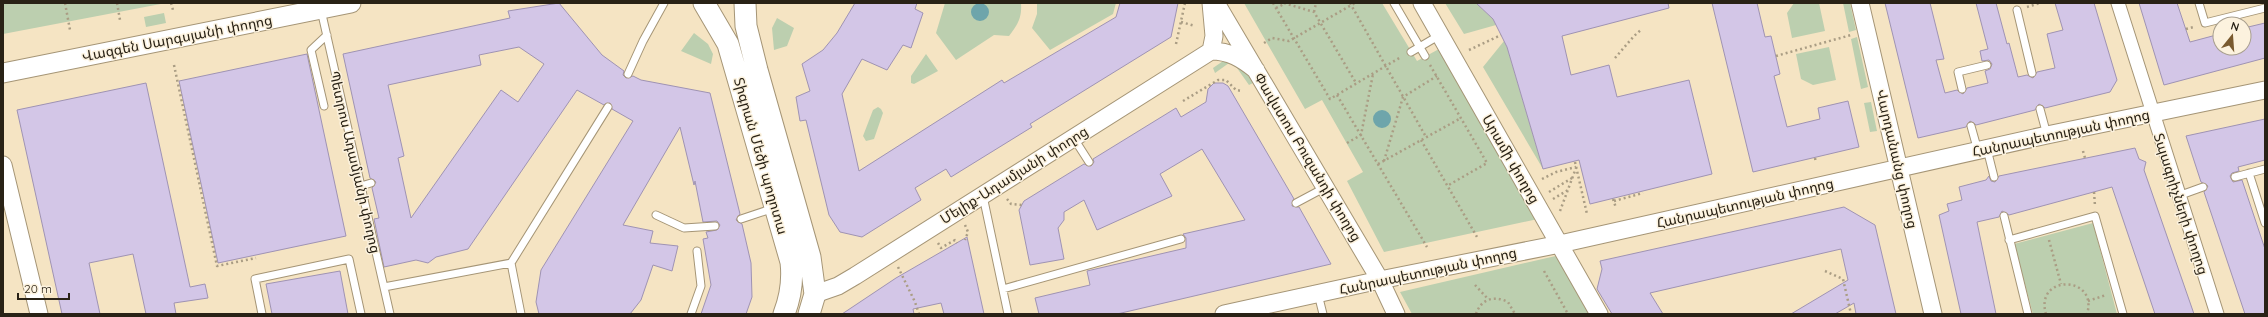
<svg xmlns="http://www.w3.org/2000/svg" width="2268" height="317" font-family="Quicksand,'Noto Sans Armenian',sans-serif">
<style>
.green{fill:#bccfaf}
.water{fill:#6ea5ab}
.building{fill:#d3c6e7;stroke:#9f93b3;fill-rule:evenodd}
.lines{fill:none;stroke-linecap:round;stroke-linejoin:round}
.service-casing{stroke:#a59576;stroke-width:9}
.minor-casing{stroke:#a59576;stroke-width:15}
.tertiary-casing{stroke:#a59576;stroke-width:19}
.secondary-casing{stroke:#a59576;stroke-width:21}
.primary-casing{stroke:#a59576;stroke-width:23}
.path{stroke:#aa9d84;stroke-width:2.5;stroke-dasharray:2 3;stroke-linecap:butt}
.service{stroke:#fff;stroke-width:7}
.minor{stroke:#fff;stroke-width:13}
.tertiary{stroke:#fff;stroke-width:17}
.secondary{stroke:#fff;stroke-width:19}
.primary{stroke:#fff;stroke-width:21}
.labels{text-anchor:middle;dominant-baseline:central;stroke-width:3;stroke-linejoin:round;paint-order:stroke}
.street-label{font-size:14px;fill:#292216;stroke:#fcf2de}
</style>
<rect width="100%" height="100%" fill="#f5e4c3"/>
<path class="green" d="M3,3H166L3,34Z
M945,3H1021C1022,18 1018,24 1009,36L994,35L956,60L936,33Z
M1037,3H1116L1113,14L1050,50L1032,28L1037,14Z
M1244,3H1382L1417,61L1439,49L1538,219L1384,252L1347,181L1363,172L1322,100L1305,109Z
M1445,3H1476L1493,19L1496,25L1464,34Z
M1794,3H1819L1825,31L1792,38L1787,13Z
M1843,3H1850L1856,30L1849,32Z
M164,13L166,23L146,27L144,17Z
M777,18L794,28L787,46L774,50L772,28Z
M694,33L708,44L713,54L711,64L681,51Z
M1857,37L1868,87L1861,89L1851,39Z
M1504,41L1507,47L1543,169L1483,67Z
M1829,47L1836,80L1813,85L1801,79L1796,54Z
M926,54L938,71L914,84L911,83V76Z
M1226,59H1235L1255,82L1249,85L1237,68L1229,63L1215,73L1213,68Z
M1871,102L1877,131L1870,132L1864,103Z
M878,107L881,109L883,113L874,139L866,141L863,136L873,110Z
M2093,223L2117,314H2033L2014,244Z
M1560,255L1594,314H1412L1400,292Z"/>
<path class="water" d="M971 12a9 9 0 1 1 18 0a9 9 0 1 1-18 0Z
M1373 119a9 9 0 1 1 18 0a9 9 0 1 1-18 0Z"/>
<path class="building" d="M559,3L602,55L624,71L623,75L626,78L633,76L641,80L710,93L740,214L736,220L742,224L751,263L752,297L746,314H701L711,285L703,239L708,238L706,232L717,230L720,225L717,221L703,222L695,181L694,185L680,127L623,225L653,231L650,243L678,246L672,271L653,265L641,300L630,314H539L536,302L541,270L633,121L612,109L610,103L604,105L577,90L468,249L436,257L428,263L416,260L384,267L374,219L379,218L372,188L376,182L370,178L343,54L510,18L508,11ZM519,47L544,64L518,102L501,90L411,218L398,158L404,156L388,85L481,65L479,55Z
M855,3H917L915,9L923,13L911,48L903,45L887,70L862,59L842,94L859,171L1002,80L1004,83L1116,17L1120,3H1178L1171,37L1030,124L1032,127L951,177L946,169L915,188L921,200L862,237L840,232L829,215L806,120L800,121L796,97L810,91L802,64L823,50L837,33Z
M1476,3H1668L1669,8L1562,36L1571,75L1609,65L1617,97L1689,80L1712,174L1590,204L1579,160L1543,169L1507,47L1493,19Z
M1712,3H1757L1765,37L1771,36L1780,74L1774,76L1787,127L1820,119L1818,108L1848,101L1859,147L1753,172Z
M1885,3H1930L1944,59L1936,60L1945,93L1957,90L1963,94L1967,88L1988,83L1985,71L1990,69L1992,64L1989,60L1982,61L1980,51L1988,49L1976,3H1996L2007,44L2009,43L2018,77L2027,75L2033,78L2037,72L2055,68L2047,34L2063,30L2055,3H2094L2117,80L2110,92L2045,108L2039,104L2035,110L1976,125L1970,121L1966,127L1918,138Z
M2139,3H2177L2190,42L2220,34V48H2244V28L2265,23V58L2164,85Z
M307,54L346,236L218,263L179,81Z
M146,83L190,287L205,284L208,298L174,303L176,314H146L133,254L89,263L100,314H62L17,110Z
M1214,83H1223L1228,86L1294,199L1292,206L1299,207L1331,264L1117,314H1039L1035,298L1090,285L1087,271L1186,248V238L1183,234L1245,220L1202,149L1160,174L1172,196L1097,230L1084,200L1064,212V220L1058,228L1064,259L1030,265L1019,210L1024,201L1084,164L1091,166L1094,162L1093,159L1176,108L1181,117L1206,102L1208,89Z
M2265,119V160L2238,167L2239,171L2232,173L2230,176L2233,182L2242,180L2265,249V314H2245L2204,192L2208,186L2201,182L2186,136Z
M2135,148L2139,159L2146,162L2144,170L2194,314H2155L2112,187L2009,215L2002,211L1999,217L1977,222L1996,314H1961L1939,215L1949,211L1947,204L1962,200L1959,187L1986,180L1989,176L1991,181L1995,182L1999,176Z
M1844,207L1875,225L1896,314H1856L1854,303L1835,314H1791L1848,280L1841,249L1650,293L1663,314H1612L1597,289L1602,269L1600,261Z
M967,237L984,314H944L941,303L913,309L914,314H842L896,278Z
M340,271L348,314H272L266,284Z"/>
<g class="lines">
<g class="service-casing">
<path id="service" d="M1394,3L1425,56
M2199,3L2205,23L2265,8
M321,10L390,314
M2017,10L2032,73
M1411,52L1440,35
M628,74L643,41L664,3
M1962,89L1958,72L1987,65
M324,106L311,50L327,35
M2040,109L2047,135
M1971,126L1978,151
M1073,137L1089,162
M1987,149L1994,177
M2249,173L2265,223
M2235,177L2265,169
M361,186L371,183
M983,196L1008,314
M2178,196L2203,187
M1296,203L1326,187
M656,215L684,228L715,226
M2004,216L2028,314
M741,219L774,208
M2009,240L2095,216L2123,314
M384,287L511,263
M1003,289L1181,239
M1318,294L1323,314
M262,314L255,279L349,259L361,314
M521,314L511,263L608,107
M691,314L701,286L697,251"/>
</g>
<g class="minor-casing">
<path id="minor" d="M2118,3L2217,314"/>
</g>
<g class="tertiary-casing">
<path id="tertiary" d="M1211,3L1214,36L1211,51
M1216,3L1380,280L1396,314
M1422,3L1599,314
M1860,3L1933,314
M3,165L39,314
M815,294L838,286L855,276L1211,51C1230,51 1242,59 1256,70
M1224,314L1380,280L1560,244L2047,135L2265,90"/>
</g>
<g class="secondary-casing">
<path id="secondary" d="M3,73L351,3"/>
</g>
<g class="primary-casing">
<path id="primary" d="M704,3L728,44L791,262C793,280 791,296 784,314
M745,3L746,26L757,70L810,257L815,294L809,314"/>
</g>
<path class="path" d="M65,3L70,30
M117,3L120,20
M171,3L173,10
M1273,3L1330,99L1401,57
M1284,3L1314,12L1356,83
M1350,3L1426,137
M2027,7L2040,3
M1276,8L1284,4
M1314,12L1316,3
M1181,22L1195,26
M2186,29L2194,27
M1264,43L1272,38L1289,41L1355,3
M1176,44L1185,3
M1469,50L1501,35
M1776,56L1851,35
M1615,58L1634,36L1642,29
M174,65L217,266L256,258
M1430,65L1487,163L1447,186
M1337,95L1427,247
M1183,101L1218,80H1226L1236,90L1242,91
M1421,140L1477,237
M1347,143L1361,135L1373,74
M2083,151L2085,158
M1815,158L1816,163
M1384,161L1403,97L1437,76
M1575,162L1587,214
M1378,164L1461,118
M1542,179L1556,172L1576,167
M1549,192L1572,178
M2094,192L2095,206
M1007,199L1011,204L1022,205
M1553,199L1568,190
M1613,199L1616,208
M1614,201L1643,193
M1560,211L1576,168
M965,225L968,232L965,240
M2049,240L2061,284
M938,243L941,248L955,240L957,243
M898,267L915,302L919,314
M1544,271L1568,314
M1825,271L1843,279L1851,314
M1475,285L1488,299
M2088,301L2106,295
M1476,314C1481,299 1494,295 1508,302L1515,314
M2046,314C2034,274 2099,275 2087,314"/>
<use href="#service" class="service"/>
<use href="#minor" class="minor"/>
<use href="#tertiary" class="tertiary"/>
<use href="#secondary" class="secondary"/>
<use href="#primary" class="primary"/>
</g>
<g class="labels">
<g class="street-label">
<text transform="translate(177 38) rotate(-11)">Վազգեն Սարգսյանի փողոց</text>
<text transform="translate(2061 133) rotate(-12)">Հանրապետության փողոց</text>
<text transform="translate(761 156) rotate(74)">Տիգրան Մեծի պողոտա</text>
<text transform="translate(1308 157) rotate(59)">Փավստոս Բուզանդի փողոց</text>
<text transform="translate(1511 159) rotate(60)">Արամի փողոց</text>
<text transform="translate(1897 159) rotate(77)">Վարդանանց փողոց</text>
<text transform="translate(355 162) rotate(77)">Պետրոս Ադամյանի փողոց</text>
<text transform="translate(1014 175) rotate(-32)">Մելիք-Ադամյանի փողոց</text>
<text transform="translate(1745 203) rotate(-13)">Հանրապետության փողոց</text>
<text transform="translate(2181 204) rotate(72)">Տպագրիչների փողոց</text>
<text transform="translate(1428 271) rotate(-12)">Հանրապետության փողոց</text>
</g>
</g>
<rect width="2268" height="317" fill="none" stroke="#292216" stroke-width="8"/>
<g transform="translate(2232 36) rotate(17)"><circle r="19" fill="#fcf2de" stroke="#a89f8e"/>
<path d="M0-3L7 15L0 10L-7 15Z" fill="#795a2f"/>
<text y="-6" font-size="11" font-weight="bold" text-anchor="middle" fill="#292216">N</text>
</g>
<path d="M18 293v6h51v-6" fill="none" stroke="#292216" stroke-width="2"/>
<text x="24" y="293" font-size="12" fill="#292216" stroke="#fcf2de" stroke-width="3" paint-order="stroke">20 m</text>
</svg>
